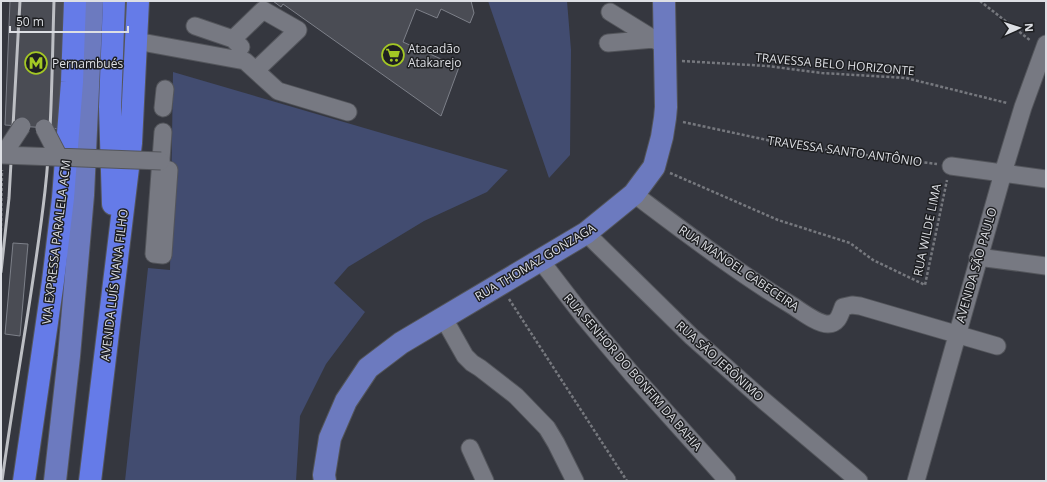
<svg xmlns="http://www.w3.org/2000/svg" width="1047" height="482" font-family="'Open Sans',sans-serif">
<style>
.green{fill:#424c70}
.building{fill:#4a4c54;stroke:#7d8089}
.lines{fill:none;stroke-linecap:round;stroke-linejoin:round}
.minor-casing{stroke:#53555b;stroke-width:19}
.major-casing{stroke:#53555b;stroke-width:24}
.highway-casing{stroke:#53555b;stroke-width:24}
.path{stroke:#76787e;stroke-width:2.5;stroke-dasharray:3 2;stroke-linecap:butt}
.minor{stroke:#777982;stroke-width:17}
.major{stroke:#6c7abf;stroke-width:22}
.highway{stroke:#657be8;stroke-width:22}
.rail{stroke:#bdbfc4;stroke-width:3}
.minor-bridge-casing{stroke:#53555b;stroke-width:19;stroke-linecap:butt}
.minor-bridge{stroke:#777982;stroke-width:17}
.labels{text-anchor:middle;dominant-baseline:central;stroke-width:3;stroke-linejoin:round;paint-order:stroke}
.poi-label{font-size:12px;fill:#dddfe4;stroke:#1e1f22;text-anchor:start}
.street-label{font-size:12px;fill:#dddfe4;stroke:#1e1f22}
</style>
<rect width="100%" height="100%" fill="#35373f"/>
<path class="green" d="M488,1H567L571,50L570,155L549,178Z
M173,72L508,170L487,192L424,221L348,267L334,283L365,312L326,364L300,416L296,481H125L148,268L170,270Z"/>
<path class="building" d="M10,1H66L61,129L5,125Z
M273,1H471L474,13L470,23L441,9L437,18L416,9L403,42L459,67L441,116L283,4L281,7Z
M13,243L28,244L20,336L5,334Z"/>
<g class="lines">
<g class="minor-casing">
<path id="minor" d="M610,12L665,46
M195,26L233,39L241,47
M233,39L263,10L298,30L256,70
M136,41L245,61L278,91L348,112
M608,43L654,39
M163,108L165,89
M951,166L1046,179
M634,194C686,233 738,273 793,306C802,312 818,324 828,324C838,324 840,315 843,307L852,305L860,306L997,346
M586,233L692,337L763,400L859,481
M158,244L163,169L169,170L163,255L154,254L163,132
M978,257L1046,266
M541,261L584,317L632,374L727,480
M443,317L465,356L472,363L480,368L516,396L547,428L556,443L575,481
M470,448L485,481
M916,481L1003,173L1023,107L1046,44"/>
</g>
<g class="major-casing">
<path id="major" d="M55,481L69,356L83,195L92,1
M325,481L324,475L330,438L346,401L368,368L401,343L586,233L634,194L654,167L662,137L665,118L666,107L664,1"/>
</g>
<g class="highway-casing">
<path id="highway" d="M113,204L110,107L114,1
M24,481L53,281L63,198L72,82L75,1
M90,481L131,143L138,1"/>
</g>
<path class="path" d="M980,1L1031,41
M682,61L767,66L822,73L906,78L1007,103
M683,122L795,146L937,164
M670,173L778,220L850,243L873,260L925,285L947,180
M1,231L2,170
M509,299L627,481"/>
<use href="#minor" class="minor"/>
<use href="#major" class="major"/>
<use href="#highway" class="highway"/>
<path class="rail" d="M1,272L9,198L20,1
M2,481C15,384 34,288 45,191C52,128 52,64 54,1"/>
<g class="minor-bridge-casing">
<path id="minor-bridge" d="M22,126L3,155L161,161
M44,128L59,157"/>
</g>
<use href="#minor-bridge" class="minor-bridge"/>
</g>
<defs>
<g id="supermarket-ring" transform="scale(1.15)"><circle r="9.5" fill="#1e1f22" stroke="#a4c824" stroke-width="1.5"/><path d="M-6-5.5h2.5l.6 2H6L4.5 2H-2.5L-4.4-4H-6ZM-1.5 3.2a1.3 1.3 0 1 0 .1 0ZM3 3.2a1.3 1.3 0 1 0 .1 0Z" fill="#a4c824"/></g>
<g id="metro-ring" transform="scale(1.15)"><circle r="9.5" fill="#1e1f22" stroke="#a4c824" stroke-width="1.5"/><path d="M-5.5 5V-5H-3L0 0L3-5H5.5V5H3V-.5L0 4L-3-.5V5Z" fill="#a4c824"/></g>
</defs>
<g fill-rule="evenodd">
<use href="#supermarket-ring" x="393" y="55"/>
<use href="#metro-ring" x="36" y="63"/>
</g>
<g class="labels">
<g class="poi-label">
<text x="408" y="48">Atacadão<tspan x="408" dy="14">Atakarejo</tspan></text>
<text x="52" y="63">Pernambués</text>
</g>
<g class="street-label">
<text transform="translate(835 64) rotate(5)">TRAVESSA BELO HORIZONTE</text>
<text transform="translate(845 151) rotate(8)">TRAVESSA SANTO ANTÔNIO</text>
<text transform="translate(927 230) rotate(-78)">RUA WILDE LIMA</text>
<text transform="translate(56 242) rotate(-83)">VIA EXPRESSA PARALELA ACM</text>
<text transform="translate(535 262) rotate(-31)">RUA THOMAZ GONZAGA</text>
<text transform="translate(976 265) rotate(-74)">AVENIDA SÃO PAULO</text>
<text transform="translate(739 268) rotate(34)">RUA MANOEL CABECEIRA</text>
<text transform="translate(114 285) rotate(-83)">AVENIDA LUÍS VIANA FILHO</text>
<text transform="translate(720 361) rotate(42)">RUA SÃO JERÔNIMO</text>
<text transform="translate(633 372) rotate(49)">RUA SENHOR DO BONFIM DA BAHIA</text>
</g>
</g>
<rect width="1047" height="482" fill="none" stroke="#dddfe4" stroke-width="4"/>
<g transform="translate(1019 28) rotate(87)" stroke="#1e1f22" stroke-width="3" paint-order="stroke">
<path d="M0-3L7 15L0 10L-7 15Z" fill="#dddfe4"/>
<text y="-6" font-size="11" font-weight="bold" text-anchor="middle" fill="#dddfe4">N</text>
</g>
<path d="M10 26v6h118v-6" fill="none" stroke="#dddfe4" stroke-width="2"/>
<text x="16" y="26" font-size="12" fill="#dddfe4" stroke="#1e1f22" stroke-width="3" paint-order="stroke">50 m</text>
</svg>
